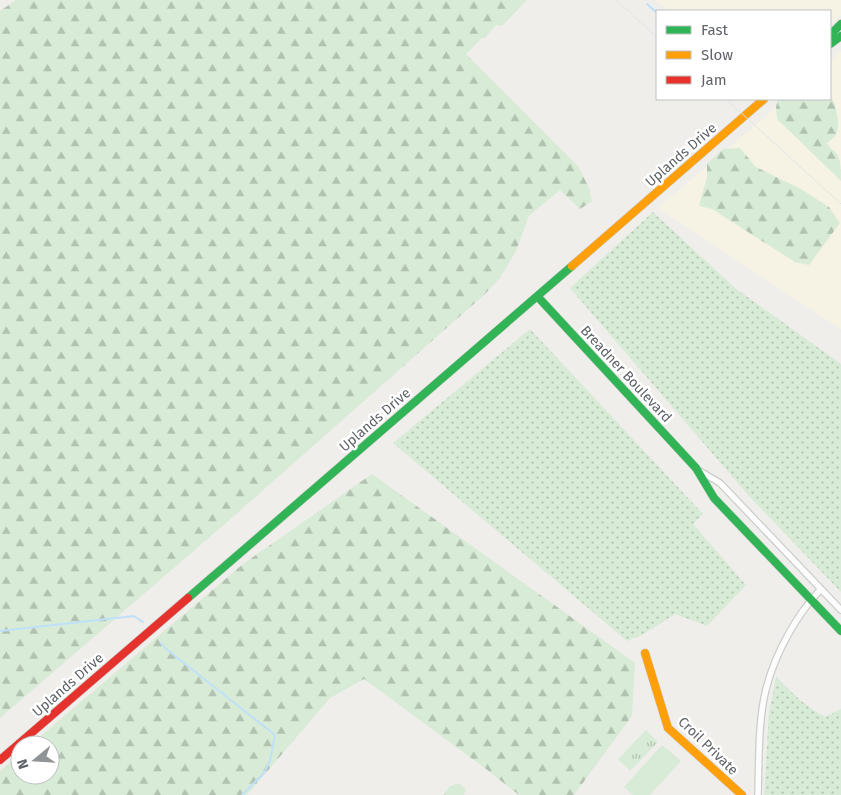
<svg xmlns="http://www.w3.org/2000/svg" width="841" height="795" font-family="'Fira Sans',sans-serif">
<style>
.commercial{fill:#f7f3e4}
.grass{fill:url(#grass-dots)}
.forest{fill:url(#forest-firs)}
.park{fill:url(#park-tufts)}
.garden{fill:#d8ebd6}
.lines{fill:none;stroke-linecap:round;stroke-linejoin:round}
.stream{stroke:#bfe0f9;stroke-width:2}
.street-casing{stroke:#cbcccc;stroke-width:8}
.fast-casing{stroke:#cacacb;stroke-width:9}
.slow-casing{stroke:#cacacb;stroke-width:9}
.jam-casing{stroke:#cacacb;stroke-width:9}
.street{stroke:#fdfcfc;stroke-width:5.5}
.fast{stroke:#30b455;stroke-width:8}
.slow{stroke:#ff9f0a;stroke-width:8}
.jam{stroke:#e5322d;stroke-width:8}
.tram{stroke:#e4e4e4;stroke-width:1}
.labels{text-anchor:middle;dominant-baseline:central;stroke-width:5;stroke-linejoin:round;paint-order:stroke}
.street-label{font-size:14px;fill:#5f6368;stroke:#fff}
</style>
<defs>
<pattern id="grass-dots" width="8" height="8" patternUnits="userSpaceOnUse" patternTransform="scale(1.25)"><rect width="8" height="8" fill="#d8ebd6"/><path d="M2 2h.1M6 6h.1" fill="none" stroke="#b2c2b1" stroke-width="1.8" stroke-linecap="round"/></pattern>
<pattern id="forest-firs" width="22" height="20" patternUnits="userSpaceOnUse" patternTransform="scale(1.25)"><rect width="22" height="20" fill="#d8ebd6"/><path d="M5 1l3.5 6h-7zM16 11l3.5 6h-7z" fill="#b2c2b1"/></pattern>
<pattern id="park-tufts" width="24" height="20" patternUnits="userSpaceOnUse" patternTransform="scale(1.25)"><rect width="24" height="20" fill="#d8ebd6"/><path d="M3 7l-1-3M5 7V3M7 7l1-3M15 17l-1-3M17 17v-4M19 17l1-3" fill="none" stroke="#b2c2b1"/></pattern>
</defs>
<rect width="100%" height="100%" fill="#efeeea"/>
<path class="commercial" d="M656,0H841V15L830,25V11H668Z
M841,51V329L658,208L786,99H830V61Z"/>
<path class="grass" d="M653,212L735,288L841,364V592L749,496L570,288Z
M530,329L703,514L693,524L746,585L707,626L675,614L642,635L627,641L393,443Z
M776,677C791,692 806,707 825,717L841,709V795H764L769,712Z"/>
<path class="forest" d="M16,0H527L502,26L496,25L485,38H482L466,54L578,166L589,188L592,201L580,209L560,190L529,216L516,251L500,278L485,294L226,523L0,718V11Z
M830,94C836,105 841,123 836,135C834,138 830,140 827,143C829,149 835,150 838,155C841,163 841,173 841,181L777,119L776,107L778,99H830Z
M740,148L756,167L801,189L829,207L840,223L809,265L795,262L712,209L699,206L707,177V164L723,149Z
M372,474L635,663L632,716L574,795H519L486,769L364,679L330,698L247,795H0V771L20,754V775H50V745H30L243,564Z"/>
<path class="park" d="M646,730L658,742L630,771L618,759Z
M455,784H460L466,790L464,795H444L449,787Z"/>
<path class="garden" d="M662,745L681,761L650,795H633L624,787Z"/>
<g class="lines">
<path class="stream" d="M647,4L657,13
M0,631L134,616L143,622
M161,643L165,648L275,735L270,761L264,773L242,795"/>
<g class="street-casing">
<path id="street" d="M698,470L720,483L841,610
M758,795C759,763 758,720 766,689C775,654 796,615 821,589"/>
</g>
<g class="fast-casing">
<path id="fast" d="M830,35L841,24
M830,44L841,36
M538,297L696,468L714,498L841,631
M188,598L572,266"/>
</g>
<g class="slow-casing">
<path id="slow" d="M572,266L764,99
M645,653L668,728L742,795"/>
</g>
<g class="jam-casing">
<path id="jam" d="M0,760L188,598"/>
</g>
<use href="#street" class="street"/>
<use href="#fast" class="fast"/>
<use href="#slow" class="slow"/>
<use href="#jam" class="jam"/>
<path class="tram" d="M616,0L657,37
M726,99L841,204"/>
</g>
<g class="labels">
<g class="street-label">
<text transform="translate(681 155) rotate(-41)">Uplands Drive</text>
<text transform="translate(626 374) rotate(47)">Breadner Boulevard</text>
<text transform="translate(375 420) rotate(-41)">Uplands Drive</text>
<text transform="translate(68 685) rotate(-41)">Uplands Drive</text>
<text transform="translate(708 746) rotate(44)">Croil Private</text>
</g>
</g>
<rect x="656" y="10" width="175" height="90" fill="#ffffff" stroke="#bfc1c3"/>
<rect x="666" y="26" width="25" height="8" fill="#30b455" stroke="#bfc1c3"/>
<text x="701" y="35" font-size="15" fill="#5f6368">Fast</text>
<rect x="666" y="51" width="25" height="8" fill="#ff9f0a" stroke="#bfc1c3"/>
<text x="701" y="60" font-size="15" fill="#5f6368">Slow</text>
<rect x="666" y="76" width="25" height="8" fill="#e5322d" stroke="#bfc1c3"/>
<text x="701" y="85" font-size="15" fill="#5f6368">Jam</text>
<g transform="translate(35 760) rotate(252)"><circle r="24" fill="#ffffff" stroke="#bfc1c3"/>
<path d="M0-4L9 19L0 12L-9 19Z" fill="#919496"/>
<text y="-8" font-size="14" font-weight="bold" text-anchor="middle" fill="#5f6368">N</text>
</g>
</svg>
